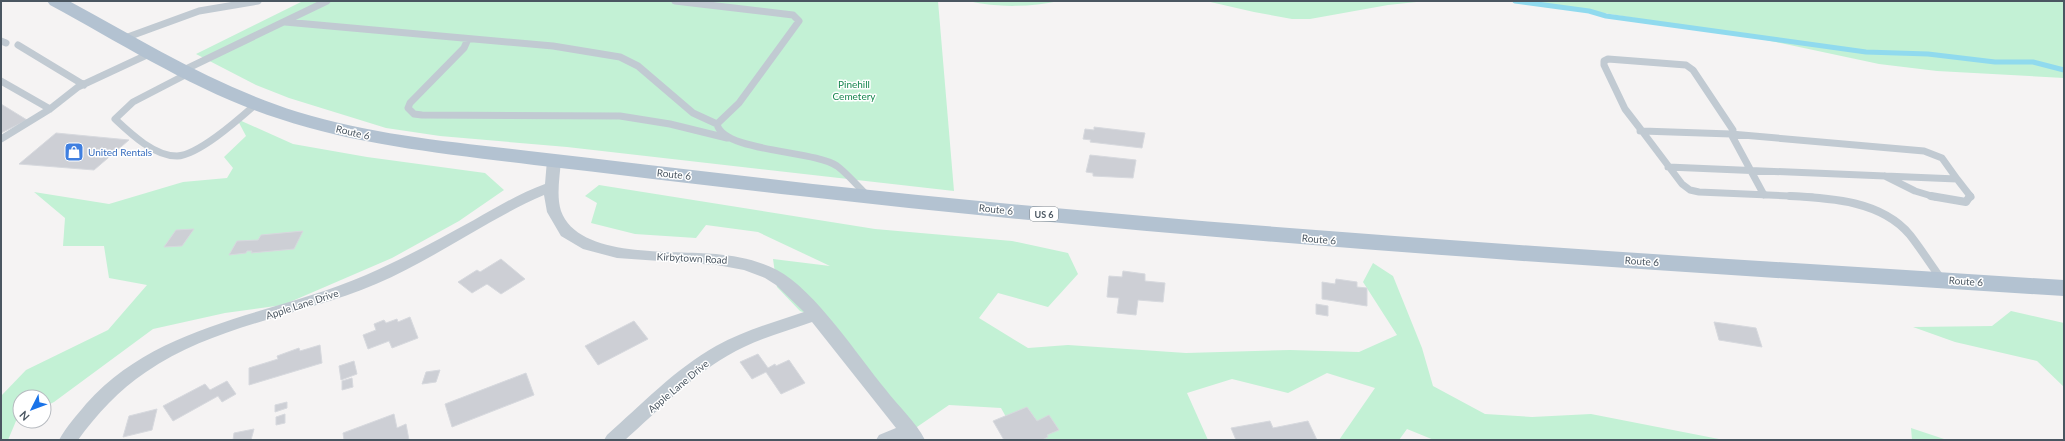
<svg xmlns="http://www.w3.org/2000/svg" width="2065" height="441" font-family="Lato,sans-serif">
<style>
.green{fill:#c3f1d5}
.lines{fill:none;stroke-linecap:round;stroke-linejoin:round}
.stream{stroke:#90daee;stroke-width:5}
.building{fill:#cdcfd5;stroke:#d7d9de}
.lane-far1{stroke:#c1cad2;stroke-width:7}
.lane{stroke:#c1cad2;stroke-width:8}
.street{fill:#c1cad2;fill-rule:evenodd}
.primary{fill:#b3c2d1;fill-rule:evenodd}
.labels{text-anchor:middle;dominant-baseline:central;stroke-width:3;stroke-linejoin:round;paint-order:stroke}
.shield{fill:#fff;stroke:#808990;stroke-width:1}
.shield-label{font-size:9px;font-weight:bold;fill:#4a5661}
.park-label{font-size:10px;fill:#17864f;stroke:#fff}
.street-label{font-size:10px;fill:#4a5661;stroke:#fff}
.shop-label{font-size:10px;fill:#366cbe;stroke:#fff;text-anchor:start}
</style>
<rect width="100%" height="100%" fill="#f5f3f3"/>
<path class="green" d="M303,1H938L954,191L567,147L440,136L386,128L289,98L256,85L196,54Z
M968,1H1059C1029,7 999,8 968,1Z
M1206,1H1426L1388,5L1310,19H1292L1254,12Z
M1530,1H2064V78L1937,71L1879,64L1757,38Z
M237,119L293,144L367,157L485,173L504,190L459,221L392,258L283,305L225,313L153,329L54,402L44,407V397H20V419L16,421L8,440H1V396L26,370L108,330L147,285L109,278L104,246H63L65,218L34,192L109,204L183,182L227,178L233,168L224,157L246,136Z
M599,185L875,229L1012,241L1068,253L1078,274L1048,307L998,293L979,318L1028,348L1068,345L1186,353L1290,350L1359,352L1397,335L1363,282L1373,263L1393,276L1422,348L1433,386L1485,414L1532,417L1591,414L1724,440H1434L1407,429L1399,440H1339L1375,388L1327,373L1288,393L1232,379L1187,393L1208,440H1019L1001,408L949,405L914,429L834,324L800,311L777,287L773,259L830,266L758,232L706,225L696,238L635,234L591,223L597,203L585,196Z
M2011,311L2064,323V387L2037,361L1955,342L1913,327L1992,326Z
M1911,428L1947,440H1912Z"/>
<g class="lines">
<path class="stream" d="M1515,1L1589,11L1606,16L1866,52L1928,54L1995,62H2033L2064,70"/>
</g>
<path class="building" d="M1,104L27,120L1,133Z
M1094,127L1145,133L1142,148L1090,142L1091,140L1083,139L1085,129L1094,130Z
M56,133L129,140L94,170L19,164Z
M1090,155L1136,160L1133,178L1093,176V173L1086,172Z
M194,229L182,246L164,247L176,230Z
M303,231L294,249L251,253L252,251H247L246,253L229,255L237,241L258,240L261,235Z
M501,259L525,279L501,294L487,284L472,293L458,282L477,270L480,272Z
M1123,271L1145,274V281L1165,283L1163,302L1138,300L1136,315L1117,313L1119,298L1107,297L1109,276L1122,277Z
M1336,279L1357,282V287L1367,288V306L1322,299V282L1335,284Z
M1316,304L1328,306V316L1316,314Z
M410,317L418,338L392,348L389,341L368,349L363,335L376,330L374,324L384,320L386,323L397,319L398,322Z
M634,321L648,339L598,365L585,346Z
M1714,322L1756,328L1762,347L1719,340Z
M320,345L322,363L249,385V368L278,359L277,356L299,348L300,351Z
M758,354L768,368L775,364L776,366L789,360L805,383L781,394L766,372L752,379L740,362Z
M354,361L357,374L341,380L339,366Z
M440,370L436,382L422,384L426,372Z
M526,373L534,395L452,427L445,404Z
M352,378L353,387L342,390V381Z
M227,381L236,394L222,402L218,396L173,421L163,406L205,384L210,390Z
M287,402V408L275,412V405Z
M1027,407L1037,421L1049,415L1059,430L1047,435L1048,437L1042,440H1004L993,421Z
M157,409L152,430L123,437L129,416Z
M285,414V423L276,425V417Z
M394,414L397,428L406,424L409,440H344L343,433Z
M1270,421L1273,428L1308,421L1317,440H1236L1231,428Z
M254,429L251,440H233L234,433Z"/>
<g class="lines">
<path class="lane-far1" d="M675,1L793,15L799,21L739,103L717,124C723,152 813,150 837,166C848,174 858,187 868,196
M285,22L553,46L620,57L638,66L693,113L717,124
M125,38L199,11L258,1
M468,39L464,48L410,103L408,108L414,114L422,115L620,116L670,124L727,138
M1,41L6,43
M18,45L84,85
M1608,59L1686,65L1693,70L1733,130L1731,134L1642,131L1625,109L1604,65V61Z
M184,70L327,1
M189,73L133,102L115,119C131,134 154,156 177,156C199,155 240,118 256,104
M1,81L50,109
M1640,131H1642
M1642,131L1682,184L1690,190L1699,192L1812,197
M1731,134L1924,151L1942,158L1957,179
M1731,134L1764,195
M1,139L50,109L78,87L151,53
M1668,167L1885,176
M1885,176L1957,179L1971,197
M1885,176L1915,191L1935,197"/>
<path class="lane" d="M1790,196C1831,198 1882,201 1910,235C1921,249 1931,265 1942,280
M1931,196L1966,202L1970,196"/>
<path class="street" d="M554,156L559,157L561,160C560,176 556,195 561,211C578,259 674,250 716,254C736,256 758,260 777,270C815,290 858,356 886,390C898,406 916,422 925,440H876L879,435L896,428L812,322C784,332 753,340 727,356C689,378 658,411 625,440H604L607,435C641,405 675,369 716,346C743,331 774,322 804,312L776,285L765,278L744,270L717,265L617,258L583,249L561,236L547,212L544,195C486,220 435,259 376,284C301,316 214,325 146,372C119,390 97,414 78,440H59C66,427 77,415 86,404C159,322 272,316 366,275C403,259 439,239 474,220C497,207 520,193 545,184L547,160L549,157Z"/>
<path class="primary" d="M47,1H69C143,41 217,87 298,112C373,135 452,142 529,151C624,162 718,173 813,184C1229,229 1646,254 2064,280V296C1642,270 1220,244 800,196C711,186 622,175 534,165C448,154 362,146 280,119C200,94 124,45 50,5Z"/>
</g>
<defs>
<g id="shop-square" transform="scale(1)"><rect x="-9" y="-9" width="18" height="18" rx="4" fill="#3f7fe0" stroke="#fff"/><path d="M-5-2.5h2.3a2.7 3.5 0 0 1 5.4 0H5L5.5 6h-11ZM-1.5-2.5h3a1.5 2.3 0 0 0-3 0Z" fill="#fff"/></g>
</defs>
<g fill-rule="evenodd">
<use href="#shop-square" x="74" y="152"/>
</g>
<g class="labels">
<rect class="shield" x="1030" y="207" width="28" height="14" rx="3"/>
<g class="shield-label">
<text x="1044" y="214">US 6</text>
</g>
<g class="park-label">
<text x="854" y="84">Pinehill<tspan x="854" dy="12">Cemetery</tspan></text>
</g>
<g class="street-label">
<text transform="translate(353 132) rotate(13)">Route 6</text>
<text transform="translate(674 174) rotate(6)">Route 6</text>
<text transform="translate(996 209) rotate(6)">Route 6</text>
<text transform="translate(1319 239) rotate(5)">Route 6</text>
<text transform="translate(692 258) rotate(3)">Kirbytown Road</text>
<text transform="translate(1642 261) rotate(4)">Route 6</text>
<text transform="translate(1966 281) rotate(4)">Route 6</text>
<text transform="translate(302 304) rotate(-18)">Apple Lane Drive</text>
<text transform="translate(678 386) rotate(-40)">Apple Lane Drive</text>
</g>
<g class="shop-label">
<text x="88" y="152">United Rentals</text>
</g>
</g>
<rect width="2065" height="441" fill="none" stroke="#4a5661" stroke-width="4"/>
<g transform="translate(32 409) rotate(228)"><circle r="19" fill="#ffffff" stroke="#b7bbc0"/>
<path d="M0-3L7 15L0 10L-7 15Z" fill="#1a73e8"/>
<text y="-6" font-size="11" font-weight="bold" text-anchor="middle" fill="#4a5661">N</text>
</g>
</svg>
